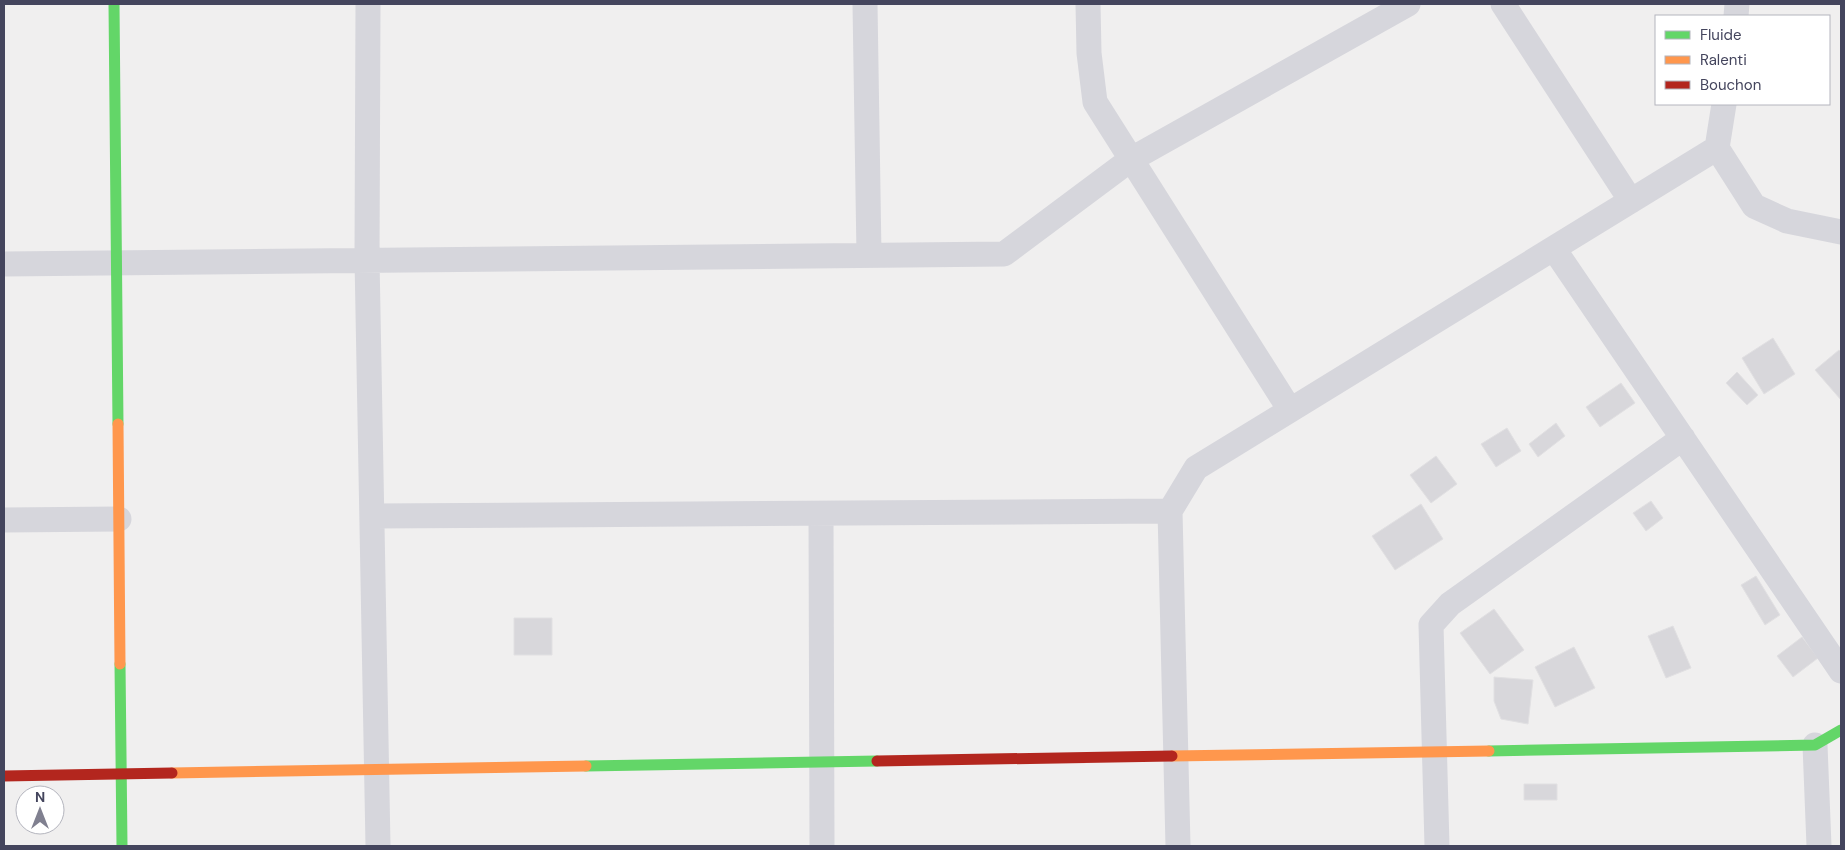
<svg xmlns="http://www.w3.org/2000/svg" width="1845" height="850" font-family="'DM Sans',sans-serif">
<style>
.building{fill:#d8d7db;stroke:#e1e0e2}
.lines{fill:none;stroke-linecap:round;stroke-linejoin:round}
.street{stroke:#d6d6dc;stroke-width:25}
.fast{stroke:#63d668;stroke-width:11}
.slow{stroke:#ff974d;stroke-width:11}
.jam{stroke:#b3261e;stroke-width:11}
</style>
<rect width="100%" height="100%" fill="#f0efef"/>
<path class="building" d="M1773,338L1795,374L1764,394L1742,358Z
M1839,350L1841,352V400L1815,370Z
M1737,372L1758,395L1747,405L1726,383Z
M1621,383L1635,403L1600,427L1586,407Z
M1556,423L1565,436L1538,457L1529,444Z
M1507,428L1521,451L1496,467L1481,444Z
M1436,456L1457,484L1431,503L1410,475Z
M1651,501L1663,518L1646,531L1633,513Z
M1421,504L1443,539L1395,570L1372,536Z
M1756,576L1780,615L1765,625L1741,585Z
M1494,609L1524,650L1490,674L1460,633Z
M514,618H552V655H514Z
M1673,626L1691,668L1666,678L1648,636Z
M1802,637L1818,658L1793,677L1777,656Z
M1574,647L1595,688L1555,707L1535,667Z
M1494,677L1533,680L1528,724L1501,719L1494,701Z
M1524,784H1557V800H1524Z"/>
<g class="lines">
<path class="street" d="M368,4L367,259L378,846
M865,4L869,255
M1088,4L1089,53L1095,102L1290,410
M1503,4L1631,201
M1736,16L1737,4
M1724,104L1717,148L1754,206L1787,221L1841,232
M1554,249L1841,671
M4,264L1004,254L1130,160L1408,4
M821,515L822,846
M373,516L1170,511
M4,520L119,519
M1815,745L1819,846
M1178,846L1170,511L1196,468L1717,148
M1437,846L1431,625L1450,604L1683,438"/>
<path class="fast" d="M114,4L118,424
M120,664L122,846
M1489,751L1815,745L1841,730
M586,766L877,761"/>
<path class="slow" d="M118,424L120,664
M1172,756L1489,751
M172,773L586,766"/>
<path class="jam" d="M877,761L1172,756
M4,776L172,773"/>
</g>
<rect width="1845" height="850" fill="none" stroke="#44455d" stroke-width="10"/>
<rect x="1655" y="15" width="175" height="90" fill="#ffffff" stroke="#b4b5be"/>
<rect x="1665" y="31" width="25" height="8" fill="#63d668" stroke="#b4b5be"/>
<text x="1700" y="40" font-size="15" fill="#44455d">Fluide</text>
<rect x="1665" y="56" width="25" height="8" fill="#ff974d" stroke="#b4b5be"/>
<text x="1700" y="65" font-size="15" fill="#44455d">Ralenti</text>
<rect x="1665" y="81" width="25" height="8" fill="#b3261e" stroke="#b4b5be"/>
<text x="1700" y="90" font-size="15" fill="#44455d">Bouchon</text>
<g transform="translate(40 810)"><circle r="24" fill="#ffffff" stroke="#b4b5be"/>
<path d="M0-4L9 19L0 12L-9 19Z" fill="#808090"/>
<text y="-8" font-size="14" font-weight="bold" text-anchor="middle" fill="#44455d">N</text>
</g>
</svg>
